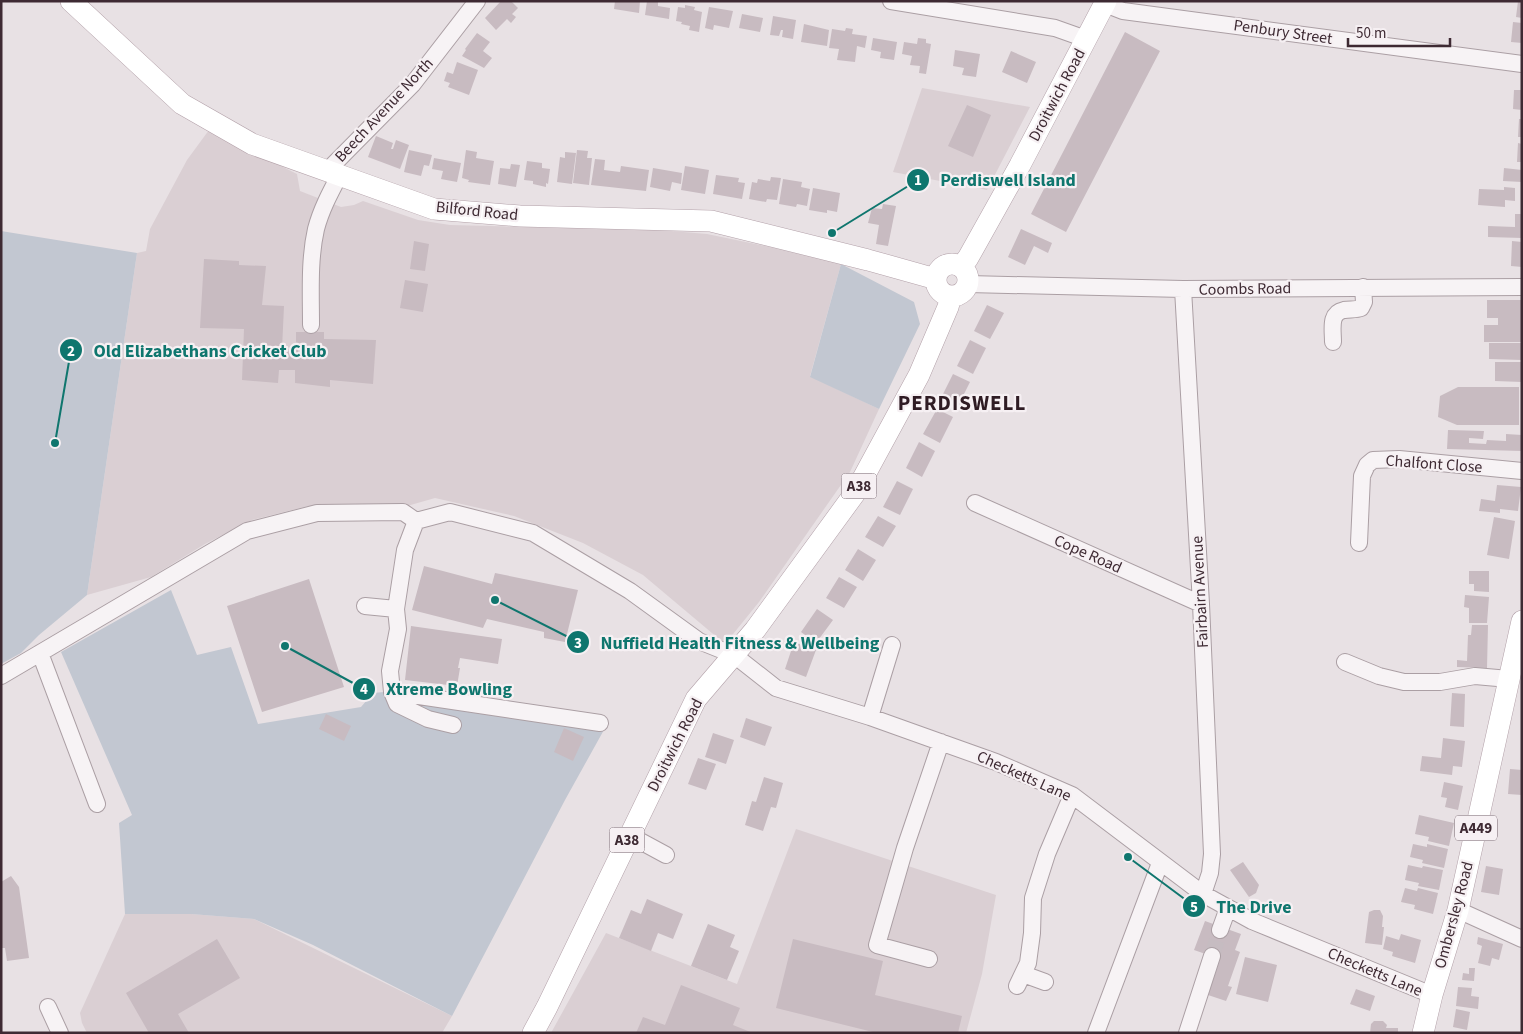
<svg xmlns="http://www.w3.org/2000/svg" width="1523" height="1034" font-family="'Source Sans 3',sans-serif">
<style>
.built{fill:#dacfd3}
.green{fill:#c2c7d1}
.building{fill:#c8bbc1}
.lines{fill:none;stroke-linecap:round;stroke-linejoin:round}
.minor-tunnel{stroke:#c6bcc1;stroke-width:16;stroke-dasharray:16 8;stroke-linecap:butt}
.minor-casing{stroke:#ab9fa4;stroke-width:18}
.major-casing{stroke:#b3a1a9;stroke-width:22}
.minor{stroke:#f7f3f5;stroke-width:16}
.major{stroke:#fff;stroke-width:21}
.labels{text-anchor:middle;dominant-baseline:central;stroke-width:4.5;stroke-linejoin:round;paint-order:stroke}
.shield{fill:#f6f0f3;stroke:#75656d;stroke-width:1}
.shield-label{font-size:15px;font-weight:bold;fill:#3e2a33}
.street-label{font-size:16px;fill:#3e2a33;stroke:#f6f0f3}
.district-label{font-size:21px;font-weight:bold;letter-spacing:1px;fill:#2f1c24;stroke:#f6f0f3}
.leader{fill:none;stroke:#0f766e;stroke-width:2}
.callout-dot{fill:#0f766e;stroke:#f6f0f3;stroke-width:2}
.mark-label{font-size:15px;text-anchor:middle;font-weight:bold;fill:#fff}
.callout-label{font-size:18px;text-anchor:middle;font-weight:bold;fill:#0f766e;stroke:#f6f0f3;stroke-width:4.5;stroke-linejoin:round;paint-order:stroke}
</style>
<rect width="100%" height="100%" fill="#e8e1e4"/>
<path class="built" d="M922,88L1030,107L987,190L893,172Z
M209,130L297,174L300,191L341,207L354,205L363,201L418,220L450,225L660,230L707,234L775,248L841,264L810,376L879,409L850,472L759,602L725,644L643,575L583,543L514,516L435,498L407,506H308L252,520L205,544L151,577L87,595L137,253L146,251L150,229L187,160Z
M796,829L996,895L982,974L966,1033H551L606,933L737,984Z
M125,914H191L254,919L452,1016L442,1033H87L82,1023L80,1013Z"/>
<path class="green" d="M1,231L137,253L87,595L39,635L21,653L1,664Z
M841,264L914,302L920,324L879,409L810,377Z
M171,590L197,655L231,647L258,724L361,707L373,693L384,692L605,728L565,800L452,1016L313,945L254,919L191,914H125L119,823L132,815L61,652Z"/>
<path class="building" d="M501,1H511L518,8L512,14L516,17L511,23L507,19L496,30L485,18Z
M615,1H640L639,13L614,9Z
M647,1H658V6L670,8L669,19L645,15Z
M1518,1H1522V18L1516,17Z
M685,5L695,7L694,10L702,12L699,32L689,30L690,26L681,24L682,22L676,21L678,7L685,8Z
M709,7L733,11L729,28L714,25L713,30L705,28Z
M742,14L763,18L760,32L739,28Z
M773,16L796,20L793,39L782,37L783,30H781L779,36L770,35Z
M1513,22L1522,23V43L1511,42Z
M804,24L829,30L827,46L801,42Z
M846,28L853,29L852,34L867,36L865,48L857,46L855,62L837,60L839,49L829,48L832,29L845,31Z
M1125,32L1160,51L1066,232L1031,214Z
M477,33L490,42L483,51L492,58L484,68L462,56L466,50L465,49Z
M873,38L897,42L894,60L880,58L881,52L871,50Z
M918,38L926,39V43L931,44L926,74L919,73L920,66L910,65L912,56L902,54L904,42L917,44Z
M955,50L980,54L976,77L962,75L964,68L953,66Z
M1011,51L1036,62L1027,83L1002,72Z
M457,62L478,70L469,95L448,87L450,83L444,81L447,72L453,74Z
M1514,90H1522V110L1513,109Z
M967,105L991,115L973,157L948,146Z
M1519,119H1522V137H1518Z
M376,136L393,143L391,149H393L396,140L409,145L400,169L368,157Z
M1518,143L1522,144V162H1517Z
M409,150L432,155L429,166L424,165L421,176L404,172Z
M466,150L477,152L476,158L494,161L490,185L468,182L469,180L462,178Z
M577,150L588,151L587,158H592L589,185L573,183Z
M565,152L576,153L572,184L557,182L560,157L565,158Z
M434,158L461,163L457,182L441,179L443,171L432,169Z
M595,159L605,160L604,170L620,172L621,166L649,170L646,191L591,185Z
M527,161L542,163V168L550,169L548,184L546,183V187L533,184V181L524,180Z
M511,164L520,165L516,187L498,184L500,168L510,169Z
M685,166L709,170L705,194L681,190Z
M653,168L682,173L681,184L672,182L670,191L650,187Z
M1504,168L1522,170V182L1503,181Z
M716,175L739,178L738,182L745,183L742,199L713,194Z
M771,177L781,178L777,200L767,199L766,202L749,199L752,182L757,183L758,179L770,181Z
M783,179L802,182L801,187L810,189L807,206L797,204L796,207L779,204Z
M1504,187L1515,188V201L1505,200V207L1478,205L1479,189L1504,190Z
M813,188L840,193L837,212L827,210V213L809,210Z
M883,204L896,206L888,246L876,244L879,225L868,223L872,208L882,209Z
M1515,214H1522V238L1488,237V226L1515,227Z
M1021,229L1052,243L1048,253L1034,246L1025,265L1008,257Z
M414,241L429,244L425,271L410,269Z
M1512,241L1522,242V267L1511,266Z
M204,259L239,261V265L266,266L262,305L284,306L282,349H296V332H324V339L376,340L373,384L330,380V387L295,383V370H279L278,383L242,380L244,329L200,328Z
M405,280L428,284L423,312L400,308Z
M1487,300H1522V342H1484V325H1498V318H1487Z
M987,305L1004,313L990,339L974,331Z
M970,340L986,348L973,374L957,366Z
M1489,343H1522V360L1489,359Z
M1495,362H1522V382L1495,381Z
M953,374L970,382L957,408L940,400Z
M1458,387H1519V425H1457L1438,417L1440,396Z
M937,409L953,417L940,443L923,434Z
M1448,430L1484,431L1483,439L1469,438V443L1486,444L1487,440L1506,441V434L1522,435V451L1447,449Z
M919,442L935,451L922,477L906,468Z
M897,481L913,489L900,515L883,507Z
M1497,485L1521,487L1518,511L1500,509V513L1479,511L1481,499L1495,501Z
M878,516L896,526L883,547L865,537Z
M1494,517L1515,521L1509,559L1487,555Z
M858,549L876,560L863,581L845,570Z
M424,566L492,584L495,573L578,590L565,642L544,638V632L487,619L483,628L412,610Z
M1469,571H1489V592L1474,591V584H1469Z
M839,577L857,587L844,608L826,598Z
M309,579L344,687L262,712L227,606Z
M1465,595L1489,597L1487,623H1469V608L1464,607Z
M817,609L833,620L816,643L801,632Z
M1472,625H1488L1487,668L1457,667V660L1467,661L1468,635H1471Z
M411,626L502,639L498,664L460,658L458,668H460L457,686L405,680Z
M794,642L816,650L806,677L785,669Z
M1452,693L1465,694L1464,727L1450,726Z
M326,714L351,726L344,741L319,729Z
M746,718L772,727L765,746L740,737Z
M564,728L584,737L573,761L554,752Z
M713,733L734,740L726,764L705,757Z
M1443,738L1465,741L1462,767L1453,766L1452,775L1420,771L1422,756L1441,758Z
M698,758L716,764L706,790L688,784Z
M1510,769L1522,770V795L1508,794Z
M764,777L783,783L776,808L771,807L763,831L745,825L752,801L756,802Z
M1444,782L1463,786L1458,810L1445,807L1447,798L1441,797Z
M1419,815L1454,823L1449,846L1428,841L1429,837L1415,834Z
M1413,844L1427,847V844L1448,849L1444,868L1422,863L1423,860L1410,857Z
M1243,862L1259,885L1256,893L1249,897L1230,870Z
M1408,865L1422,868L1423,866L1443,870L1439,890L1418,886L1419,883L1405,880Z
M1486,866L1503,869L1499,895L1481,892Z
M11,876L19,887L29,958L7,961L5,948H1V882Z
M1405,888L1417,891L1418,888L1438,893L1433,914L1414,909L1415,905L1401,902Z
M647,899L683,914L673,939L658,933L651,951L619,938L631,910L641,914Z
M1374,910H1380L1383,916L1382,927H1384L1382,945L1365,943L1369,912Z
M1205,921L1241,934L1235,950L1240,952L1228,986L1232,987L1226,1001L1208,995L1220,959L1194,950Z
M708,924L735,935L730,947L739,951L727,980L691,966Z
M1401,934L1421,940L1415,963L1392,956L1393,952L1383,949L1386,936L1399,940Z
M1478,937L1503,944L1499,960L1492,958L1490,966L1478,963L1482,946L1477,944Z
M217,939L240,978L178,1014L189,1033H149L126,993Z
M793,939L883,961L875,995L962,1016L958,1033H877L776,1008Z
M1245,957L1277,965L1268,1002L1236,994Z
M1469,968H1475L1474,981L1462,980L1463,973L1469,974Z
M681,985L740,1008L733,1025L753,1033H636L643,1017L665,1025Z
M1458,987L1472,988L1471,996L1479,997L1478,1009L1456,1006Z
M1356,989L1375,996L1370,1011L1350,1004Z
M1456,1009L1470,1012L1467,1030L1453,1027Z
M1374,1021H1383L1387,1025L1386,1028H1398V1033H1370L1371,1024Z"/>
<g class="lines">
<path class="minor-tunnel" d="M1212,956L1220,930"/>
<g class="minor-casing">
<path id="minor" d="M891,1L1055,28L1086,39
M1105,4L1123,11L1522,64
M327,171L412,85L477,1
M968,284L1183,289L1522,287
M1183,289L1201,604L1212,854L1210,873L1203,894
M311,325C311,293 309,260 316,229C321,210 330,193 339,176
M1333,342C1333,329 1329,313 1344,310C1350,309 1356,310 1361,308L1364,302L1363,287
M975,503L1201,604
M416,521L450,512L533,533L630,591L699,641L734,655L776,688L870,717L996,762L1072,795L1203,894L1252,921L1432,995
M1359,543L1362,476L1367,465L1373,460L1399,459L1522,471
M365,606L396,609L405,550L416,521
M396,609L398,629L390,671L392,692L397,704L428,719L453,725
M40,653L97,804
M1345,662L1379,676L1404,682H1440L1475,676L1509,679
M1,676L247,531L317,513L403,512L416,521
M392,692L600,723
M870,717L892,645
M629,835L666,855
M1458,910L1522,939
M1220,930L1228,908
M929,959L877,945L905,848L941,742
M1023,974L1045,982
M1017,986L1028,963L1032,933L1033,898L1047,854L1072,795
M48,1007L60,1033
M1096,1033L1160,863
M1187,1033L1212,956"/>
</g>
<g class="major-casing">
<path id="major" d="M71,1L182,104L252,144L434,209L520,216L711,221L868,260L936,279
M936 280a16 16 0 1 1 32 0a16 16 0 1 1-32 0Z
M961,267L968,258L1020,165L1106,1
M533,1033L547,1007L696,699L755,630L855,493L919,375L948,307L951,296
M1423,1033L1432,995L1458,910L1522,621"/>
</g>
<use href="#minor" class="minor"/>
<use href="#major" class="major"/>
</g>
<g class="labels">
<g class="shield">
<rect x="841.5" y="473.5" width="35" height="25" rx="4"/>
<rect x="1455" y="815.5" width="42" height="25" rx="4"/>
<rect x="609.5" y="827.5" width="35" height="25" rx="4"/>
</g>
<g class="shield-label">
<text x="859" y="486">A38</text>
<text x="1476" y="828">A449</text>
<text x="627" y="840">A38</text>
</g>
<g class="street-label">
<text transform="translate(1283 32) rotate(8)">Penbury Street</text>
<text transform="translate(1057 95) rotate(-62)">Droitwich Road</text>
<text transform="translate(384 110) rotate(-47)">Beech Avenue North</text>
<text transform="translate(477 211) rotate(6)">Bilford Road</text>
<text transform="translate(1245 289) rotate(-1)">Coombs Road</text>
<text transform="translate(1434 464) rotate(4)">Chalfont Close</text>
<text transform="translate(1088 554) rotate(24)">Cope Road</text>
<text transform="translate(1200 592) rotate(-93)">Fairbairn Avenue</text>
<text transform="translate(675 745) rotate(-63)">Droitwich Road</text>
<text transform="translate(1024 776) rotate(24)">Checketts Lane</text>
<text transform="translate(1454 915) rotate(-75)">Ombersley Road</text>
<text transform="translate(1375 972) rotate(23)">Checketts Lane</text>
</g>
<g class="district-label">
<text x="962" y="403">PERDISWELL</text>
</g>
</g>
<path class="leader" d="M832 233L918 180M55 443L71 350M495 600L578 642M285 646L364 689M1128 857L1194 906"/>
<g class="callout-dot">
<circle cx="832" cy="233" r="5"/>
<circle cx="55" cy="443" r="5"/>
<circle cx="495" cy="600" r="5"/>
<circle cx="285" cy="646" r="5"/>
<circle cx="1128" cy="857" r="5"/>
<circle cx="918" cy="180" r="12"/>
<circle cx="71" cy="350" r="12"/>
<circle cx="578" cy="642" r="12"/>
<circle cx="364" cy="689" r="12"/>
<circle cx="1194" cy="906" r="12"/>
</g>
<g class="mark-label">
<text x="918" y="185">1</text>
<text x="71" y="356">2</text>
<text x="578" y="648">3</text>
<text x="364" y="694">4</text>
<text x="1194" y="912">5</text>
</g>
<g class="callout-label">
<text x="1008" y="186">Perdiswell Island</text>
<text x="210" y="357">Old Elizabethans Cricket Club</text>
<text x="740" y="649">Nuffield Health Fitness &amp; Wellbeing</text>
<text x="449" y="695">Xtreme Bowling</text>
<text x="1254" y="913">The Drive</text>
</g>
<rect width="1523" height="1034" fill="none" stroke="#3e2a33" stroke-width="5"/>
<path d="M1348 38v8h102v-8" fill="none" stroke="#3e2a33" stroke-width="2.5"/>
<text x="1356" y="38" font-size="15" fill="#3e2a33" stroke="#f6f0f3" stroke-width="4" paint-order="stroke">50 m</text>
</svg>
